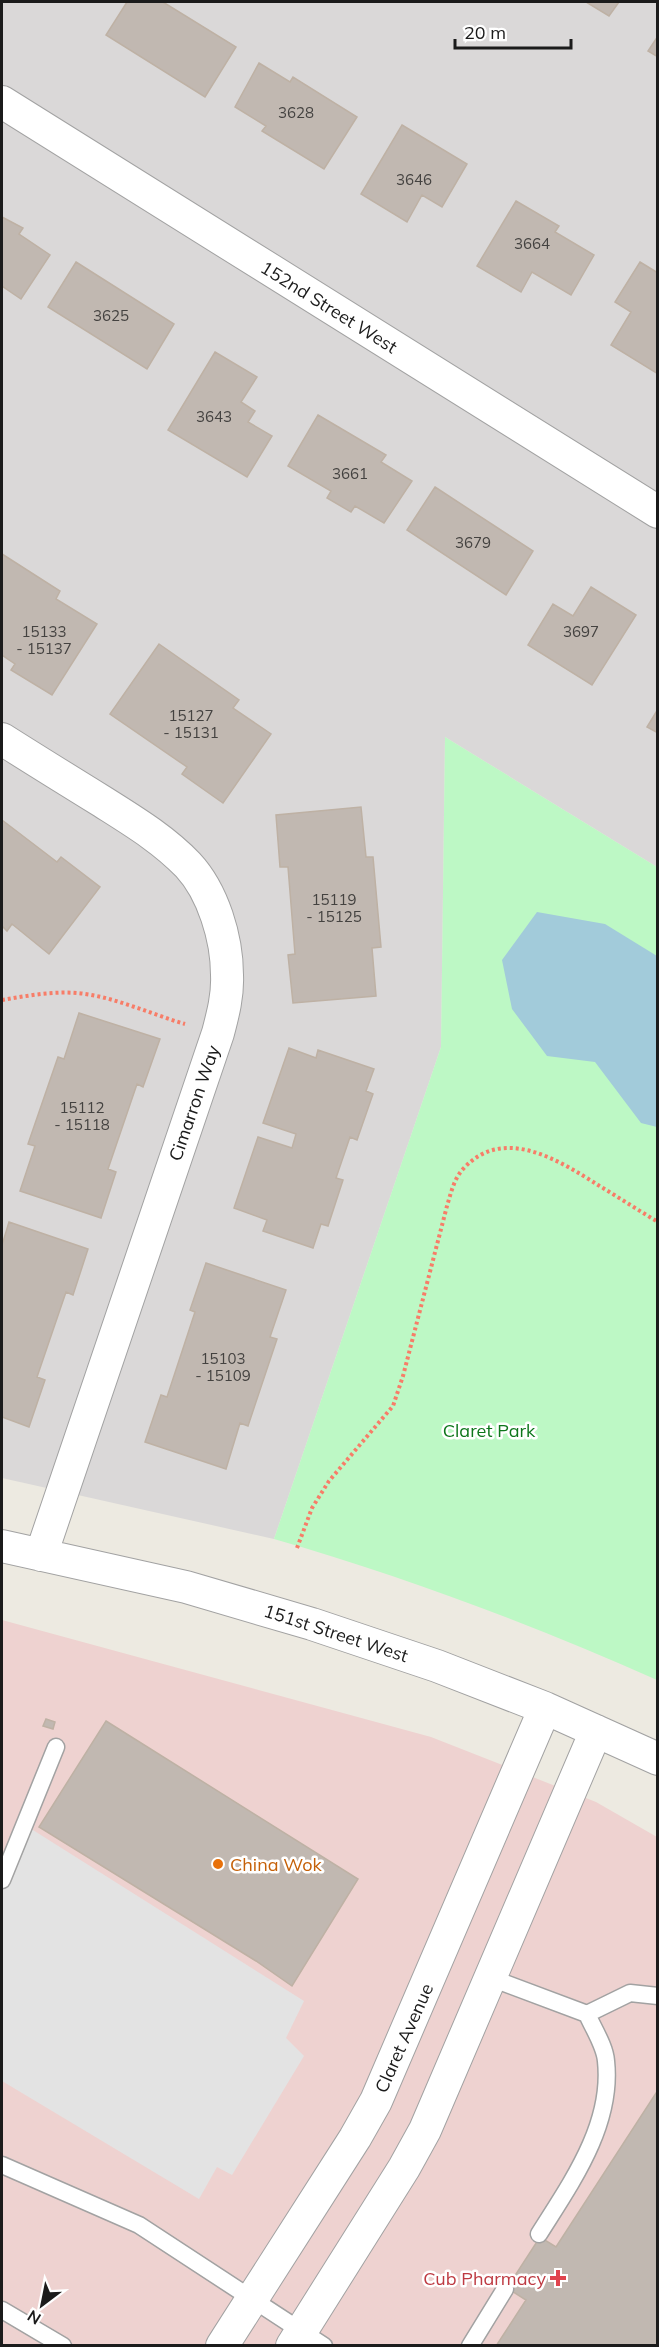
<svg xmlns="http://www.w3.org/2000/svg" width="659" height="2347" font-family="Mulish,sans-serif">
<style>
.residential{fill:#dad8d8}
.commercial{fill:#eed2d0}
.park{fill:#bdf8c5}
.parking{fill:#e3e3e3}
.water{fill:#a2cbda}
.building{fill:#c1b8b1;stroke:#beb1a4;stroke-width:1.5}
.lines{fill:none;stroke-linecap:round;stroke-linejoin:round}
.service-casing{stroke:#a2a2a2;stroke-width:19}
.minor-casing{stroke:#a2a2a2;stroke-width:34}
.path{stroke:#f77d68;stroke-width:4;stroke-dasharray:3 3;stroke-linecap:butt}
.service{stroke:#fff;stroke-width:16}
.minor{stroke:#fff;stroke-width:32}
.food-dot{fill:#e8710a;stroke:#fff;stroke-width:2}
.health-dot{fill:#e0444e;stroke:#fff;stroke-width:2}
.labels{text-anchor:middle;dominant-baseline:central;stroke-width:5;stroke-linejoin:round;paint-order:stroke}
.number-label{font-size:15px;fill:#444240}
.street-label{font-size:18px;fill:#1b1b1b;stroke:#fff}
.park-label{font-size:18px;fill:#0d761b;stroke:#fff}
.food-label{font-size:18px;fill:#c56008;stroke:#fff;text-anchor:start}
.health-label{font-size:18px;fill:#be3a42;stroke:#fff;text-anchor:end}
</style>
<rect width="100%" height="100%" fill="#edeae1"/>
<path class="residential" d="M2,2H657V867L445,737L441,1047L274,1539L2,1478Z"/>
<path class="commercial" d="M2,1620L431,1737L596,1802L657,1837V2345H2Z"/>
<path class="park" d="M445,737L657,867V1680C532,1624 405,1577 274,1539L441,1047Z"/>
<path class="parking" d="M25,1825L304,2001L286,2038L304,2056L232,2175L217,2167L199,2199L2,2081V1880Z"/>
<path class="water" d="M537,912L605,924L657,956V1127L641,1123L595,1062L547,1056L512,1009L502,960Z"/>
<path class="building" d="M127,2H163L236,47L205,97L106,35Z
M586,2H619L609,16Z
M658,36V57L648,51Z
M259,63L290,82L293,77L357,117L324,169L262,131L266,126L235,107Z
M402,125L467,164L442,207L422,195L407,222L361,194Z
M516,201L559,226L555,232L594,255L571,295L532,272L521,292L477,266Z
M2,217L23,228L19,234L50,255L21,299L2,286Z
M76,262L174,324L147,369L48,307Z
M640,262L658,273V374L611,345L631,312L615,302Z
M215,352L257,377L241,402L255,411L248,422L272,436L247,477L168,430Z
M318,415L386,455L381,462L412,481L384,523L355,506L351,512L327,498L331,491L288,466Z
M435,487L533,551L506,595L407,530Z
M2,554L60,591L56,599L97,624L52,695L11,670L15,664L2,655Z
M591,587L636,615L592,685L528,645L553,604L573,616Z
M159,644L239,700L233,708L271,734L223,803L182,774L187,767L110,714Z
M658,709V733L647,727Z
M361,807L366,857H373L381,947L372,948L376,996L293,1003L288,955L295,954L288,867H280L276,815Z
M2,820L57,862L61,857L100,887L49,954L12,924L7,931L2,926Z
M79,1013L160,1039L143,1087L137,1084L108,1169L116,1172L101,1218L20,1191L35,1146L28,1144L58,1057L64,1059Z
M289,1048L316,1058L318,1050L374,1069L366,1091L373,1094L357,1140L350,1137L336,1178L343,1180L328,1226L321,1224L313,1248L263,1231L267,1220L234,1208L258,1137L292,1148L296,1134L263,1123Z
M9,1222L88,1249L73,1295L66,1292L37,1377L45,1380L29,1427L2,1417V1245Z
M206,1263L286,1290L270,1337L277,1339L248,1426L240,1423L226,1469L145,1442L161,1395L167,1397L195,1312L190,1310Z
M46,1719L55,1722L53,1729L43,1726Z
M106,1721L358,1879L292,1986L256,1961L39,1827Z
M658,2090V2346H496L526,2300L507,2288L540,2237L556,2247Z"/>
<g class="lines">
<g class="service-casing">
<path id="service" d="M2,1880L56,1747
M491,1978L587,2014L630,1993L658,1996
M2,2165L139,2225L324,2346
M539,2234C571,2183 613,2125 606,2061C605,2046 593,2028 587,2014
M2,2310L63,2346
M470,2346L505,2289"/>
</g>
<g class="minor-casing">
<path id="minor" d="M2,102L658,512
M2,739C35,760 69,781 103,802C133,821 163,839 188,865C213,892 227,938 227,975C228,995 223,1014 218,1033L41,1555
M2,1546L186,1587L312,1624L437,1666L545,1708L658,1759
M222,2346L355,2138L376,2101L545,1708
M292,2346L404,2168L425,2130L596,1731"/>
</g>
<path class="path" d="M2,1000C26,996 52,991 77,993C113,996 150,1014 185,1024
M297,1548L312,1508L329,1481L393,1406L403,1376L447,1206C451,1193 454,1178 464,1168C504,1125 560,1161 598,1185C618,1197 638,1210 658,1222"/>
<use href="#service" class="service"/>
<use href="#minor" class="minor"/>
</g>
<circle class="food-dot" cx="218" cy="1864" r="6"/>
<path class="health-dot" d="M555 2269h6v6h6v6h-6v6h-6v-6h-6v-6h6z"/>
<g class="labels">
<g class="number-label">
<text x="296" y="112">3628</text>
<text x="414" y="179">3646</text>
<text x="532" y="243">3664</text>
<text x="111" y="315">3625</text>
<text x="214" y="416">3643</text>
<text x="350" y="473">3661</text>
<text x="473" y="542">3679</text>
<text x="44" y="631">15133<tspan x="44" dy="17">- 15137</tspan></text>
<text x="581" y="631">3697</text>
<text x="191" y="715">15127<tspan x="191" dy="17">- 15131</tspan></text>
<text x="334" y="899">15119<tspan x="334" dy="17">- 15125</tspan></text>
<text x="82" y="1107">15112<tspan x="82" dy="17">- 15118</tspan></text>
<text x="223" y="1358">15103<tspan x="223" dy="17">- 15109</tspan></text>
</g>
<g class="street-label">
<text transform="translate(329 307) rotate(32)">152nd Street West</text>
<text transform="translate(194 1103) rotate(-71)">Cimarron Way</text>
<text transform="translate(336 1633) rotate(18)">151st Street West</text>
<text transform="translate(404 2038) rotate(-66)">Claret Avenue</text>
</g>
<g class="park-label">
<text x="489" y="1430">Claret Park</text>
</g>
<g class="food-label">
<text x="230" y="1864">China Wok</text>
</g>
<g class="health-label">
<text x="546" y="2278">Cub Pharmacy</text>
</g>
</g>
<rect width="659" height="2347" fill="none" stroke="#1b1b1b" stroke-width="6"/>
<g transform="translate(42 2305) rotate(212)" stroke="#ffffff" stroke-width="4.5" paint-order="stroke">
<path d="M0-4.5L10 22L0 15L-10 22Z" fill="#1b1b1b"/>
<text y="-9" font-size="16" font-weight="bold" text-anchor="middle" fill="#1b1b1b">N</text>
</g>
<path d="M455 39v9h116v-9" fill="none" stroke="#1b1b1b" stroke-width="3"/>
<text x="464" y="39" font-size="18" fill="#1b1b1b" stroke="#ffffff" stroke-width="4.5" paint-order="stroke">20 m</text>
</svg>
